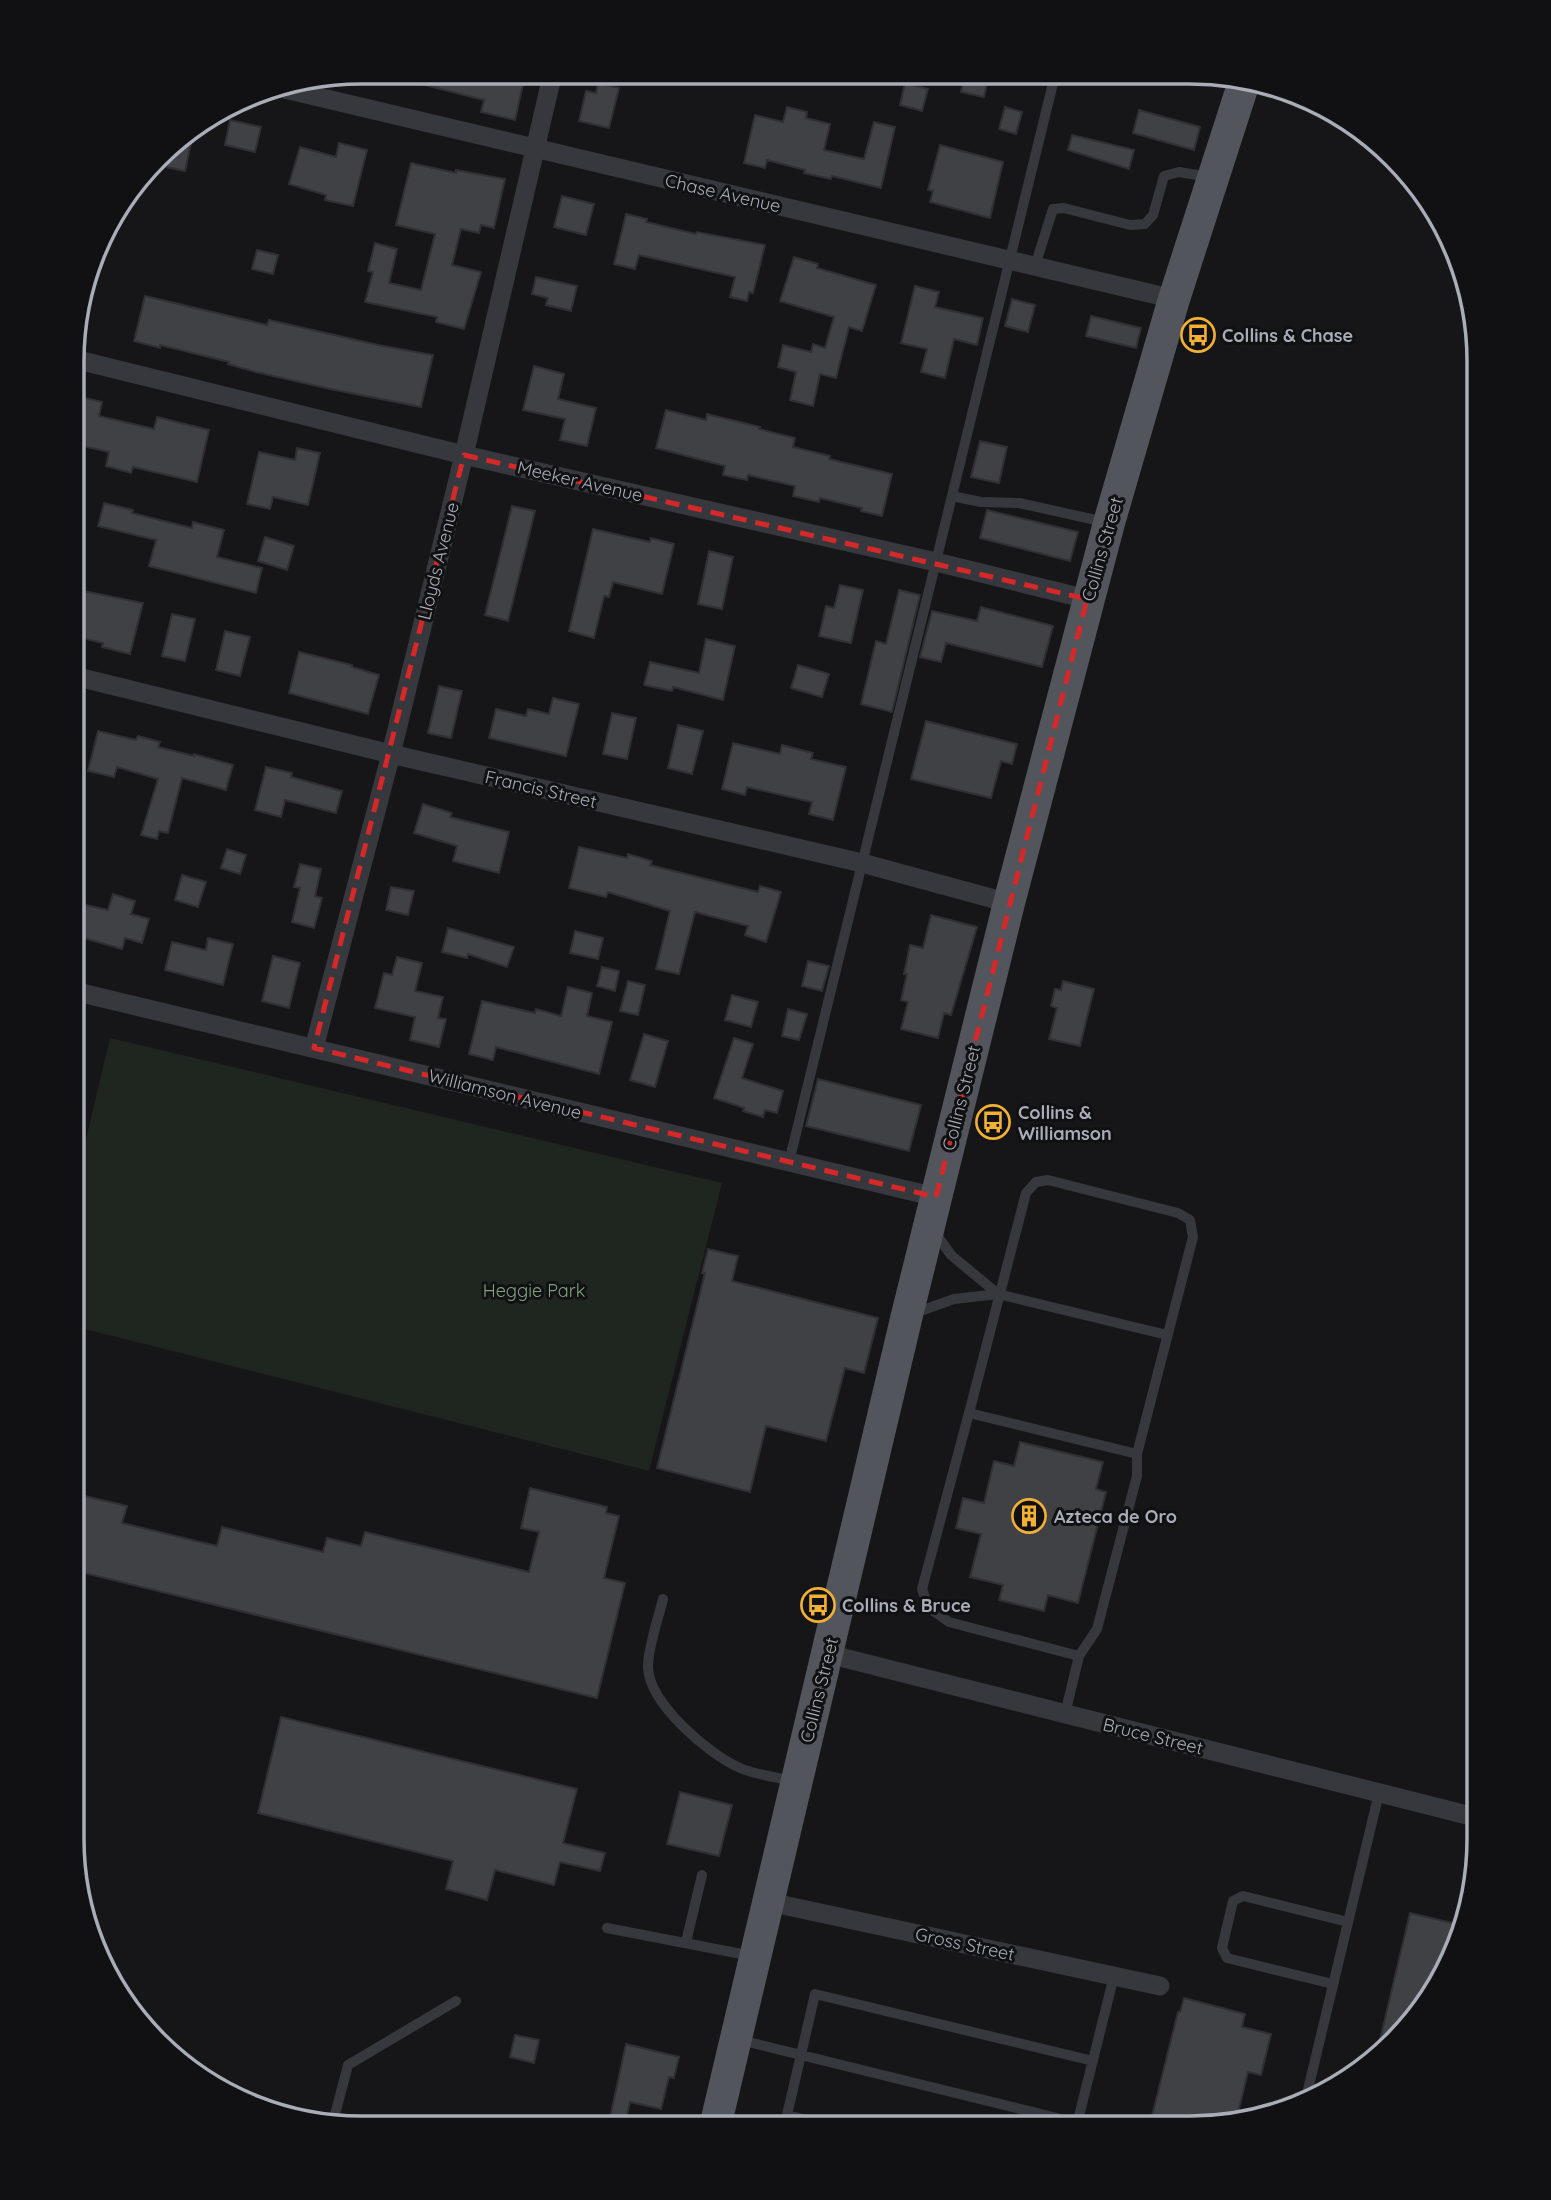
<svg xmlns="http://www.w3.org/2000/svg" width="1551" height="2200" font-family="Quicksand,sans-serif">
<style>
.green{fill:#1e261f}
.building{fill:#404145;stroke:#303034;stroke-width:2}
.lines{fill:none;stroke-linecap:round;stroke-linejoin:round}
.service{stroke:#37383d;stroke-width:10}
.minor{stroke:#37383d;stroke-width:19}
.primary{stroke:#53555c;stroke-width:32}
.marked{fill:none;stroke:#d62828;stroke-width:5;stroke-dasharray:14 9;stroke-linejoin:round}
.labels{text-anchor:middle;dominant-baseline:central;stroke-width:6;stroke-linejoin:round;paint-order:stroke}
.street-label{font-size:18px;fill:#a8adb8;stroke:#111113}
.poi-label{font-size:18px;font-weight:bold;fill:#a8adb8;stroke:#111113;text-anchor:start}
.park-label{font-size:18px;fill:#7fa381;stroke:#111113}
.rim{fill:none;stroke:#a8adb8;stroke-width:3.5}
</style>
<rect width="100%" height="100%" fill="#161618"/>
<path class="green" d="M110,1038L722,1183L649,1471L73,1326V1194Z"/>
<path class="building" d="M398,72H491L524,80L515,120L481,112L484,100L397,78Z
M965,74H989L984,97L961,92Z
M598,83L619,88L609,128L579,121L586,91L596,93Z
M905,83L928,89L922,111L900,105Z
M787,107L807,112L806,118L830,124L824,150L864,159L874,122L895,127L881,188L832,176L831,179L804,173L805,170L767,160L765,168L744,163L755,115L783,122Z
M1005,107L1022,112L1016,134L999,129Z
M1139,110L1200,127L1194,150L1133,133Z
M230,120L261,127L255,152L225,145Z
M194,129L185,171L166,167L172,143Z
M1072,135L1134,150L1129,169L1068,150Z
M339,143L367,150L353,206L325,200L326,195L289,184L300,147L336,157Z
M940,145L1003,162L990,218L930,202L933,191L928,190Z
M411,163L456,173V170L505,179L494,228L481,225L479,233L461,229L452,265L481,272L464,329L436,322L437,317L365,302L373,272L368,271L375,243L397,249L389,283L421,290L435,234L396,225Z
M562,196L594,204L586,235L554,227Z
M626,214L647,219L646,222L696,234L697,232L765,245L753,293L749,292L747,301L730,297L735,277L639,255L635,269L614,264Z
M257,250L278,255L273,274L252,269Z
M794,257L818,264L817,268L876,285L862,331L849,327L836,378L820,374L813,406L790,400L796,372L778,367L783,345L811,352L813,344L825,348L834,317L780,301Z
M536,277L577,286L571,311L546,305L548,298L532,294Z
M915,286L939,292L935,307L983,318L977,345L954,339L945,378L921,372L927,349L901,343Z
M145,296L267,325L269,320L378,345L433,355L421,407L330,389L256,372L228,364L229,362L160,345V348L134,341Z
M1012,299L1035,305L1028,332L1005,326Z
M1091,316L1141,328L1136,348L1086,336Z
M534,366L564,374L558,399L596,408L587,446L560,440L565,419L523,410Z
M77,396L102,402L99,416L154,429L157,417L209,430L197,482L133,467L131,473L106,466L109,452L74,444V406Z
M666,410L706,420L707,414L760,427L759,429L795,438L793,447L830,456L829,459L892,474L882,516L861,511L862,508L820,498L819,502L793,496L795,486L748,475L747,480L723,475L725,466L656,448Z
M980,441L1007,447L999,483L971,477Z
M297,448L320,453L308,505L273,497L270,509L247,504L259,452L295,460Z
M104,503L133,510L132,513L192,528L193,522L224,530L217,557L262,568L256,593L149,566L156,540L98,526Z
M512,506L535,511L508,621L485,615Z
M987,510L1078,532L1070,561L980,538Z
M593,529L650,542L651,538L674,544L662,594L613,582L609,597L604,596L594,638L569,631Z
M265,537L294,546L287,570L258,561Z
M709,551L733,557L722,609L698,604Z
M840,585L863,590L851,643L819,636L826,606L834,608Z
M74,589L143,603L130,654L102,647L103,643L74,636Z
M899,590L920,595L892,712L861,704L876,641L886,644Z
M981,607L1053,626L1042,667L946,643L941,662L920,657L932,611L977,621Z
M172,614L195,619L185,661L162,656Z
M225,631L250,637L240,676L216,670Z
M706,639L735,646L723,700L673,687L672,691L644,685L650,662L699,673Z
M299,652L352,665V667L379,675L368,714L289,693Z
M798,665L829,674L822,697L791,688Z
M439,686L462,691L451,738L428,733Z
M553,698L579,704L566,756L489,738L496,709L526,716L528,709L549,714Z
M612,713L636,718L627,759L603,754Z
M926,721L1017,744L1012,764L1001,761L991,798L911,779Z
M678,725L703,731L692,774L668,768Z
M98,731L136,740L138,736L160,742L158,747L194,756V754L233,765L226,790L182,778L168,833L159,831L157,839L141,835L158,779L117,767L114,777L88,771Z
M733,743L780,754L782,745L813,753L811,759L846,767L833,820L809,814L812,802L747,787L745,795L722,789Z
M266,767L292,773L291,777L342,791L336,813L285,800L281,817L255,810Z
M423,804L452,813L450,817L509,832L499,873L453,861L457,846L414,833Z
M579,847L627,858L628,854L652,861L650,865L758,892L760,886L781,892L766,942L745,935L748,926L695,912L679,974L656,969L670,911L608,892L606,897L569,888Z
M227,849L246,855L240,874L221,868Z
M300,864L321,869L315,896L322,898L314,928L292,922L300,888L294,887Z
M182,875L206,882L198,907L175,900Z
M391,887L414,891L408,915L386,910Z
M113,894L135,901L131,914L149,919L142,943L125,938L122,949L73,935V902L108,910Z
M931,915L977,927L951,1015L944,1013L938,1038L901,1029L908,1002L901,1000L907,974H904L910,945L923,948Z
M448,928L514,947L507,967L468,954L467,958L442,952Z
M575,931L603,938L598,959L570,953Z
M208,938L233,944L223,985L165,970L172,942L206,950Z
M273,956L300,963L289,1008L262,1001Z
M397,957L422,963L415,991L443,997L438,1018L446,1019L439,1047L410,1040L415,1017L375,1008L384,973L392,975Z
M808,961L829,966L822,991L802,986Z
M602,967L619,971L615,991L597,986Z
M628,981L645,985L638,1015L620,1011Z
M1063,981L1094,989L1080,1046L1049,1039L1057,1008L1051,1006L1055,989L1061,990Z
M568,987L592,993L587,1016L612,1022L599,1074L496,1047L493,1060L469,1054L482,1001L535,1013L536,1009L561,1016Z
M732,995L758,1002L751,1027L725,1020Z
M788,1009L807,1014L799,1040L782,1036Z
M644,1034L668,1041L655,1087L630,1080Z
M734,1038L753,1044L742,1078L783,1091L777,1113L765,1110L763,1117L743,1111L744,1108L714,1098Z
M818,1079L921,1105L909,1151L806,1126Z
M708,1249L738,1256L732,1281L878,1318L864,1373L845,1368L826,1441L766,1426L750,1492L657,1468L705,1273H702Z
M1020,1442L1103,1462L1096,1489L1106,1492L1078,1603L1048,1595L1044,1611L999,1600L1003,1585L970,1577L981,1534L956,1528L963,1498L984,1503L994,1461L1014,1466Z
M530,1488L607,1507L606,1513L619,1516L604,1578L625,1583L597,1698L72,1570V1493L127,1506L122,1523L217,1546L222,1527L323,1552L327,1538L361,1546L365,1532L529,1572L539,1532L521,1528Z
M281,1717L577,1789L563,1843L605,1853L600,1871L560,1862L554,1885L495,1870L487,1900L446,1889L453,1861L258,1813Z
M680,1792L732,1805L719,1856L667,1844Z
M1410,1913L1465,1926L1464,1933L1430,2000L1375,2061Z
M1184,1998L1245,2014L1242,2027L1271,2034L1261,2075L1248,2072L1237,2117L1191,2128H1149L1178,2012H1180Z
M515,2035L539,2040L534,2063L510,2057Z
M626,2044L679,2057L674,2078L669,2077L661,2109L630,2102L624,2127H608Z"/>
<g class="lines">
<path class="service" d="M1035,266L1053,209L1064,208L1130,225L1145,224L1153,215L1164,176L1179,172L1209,177
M952,496L981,502L1019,503L1105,522
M789,1162L1055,75
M1048,1180L1178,1213L1190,1220L1193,1237L1137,1454L969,1413L1026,1193L1036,1182Z
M934,1231L951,1255L998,1294
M912,1314L954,1299L998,1294L1167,1335
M969,1413L922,1589L929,1608L949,1622L1079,1656L1065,1714
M663,1599C659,1616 647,1651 648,1668C650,1704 708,1754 740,1768C756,1775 776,1777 793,1781
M1079,1656L1097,1629L1137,1476V1454
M607,1928L752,1956
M686,1942L702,1875
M1333,1984L1227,1958L1222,1948L1233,1901L1243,1896L1348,1922
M740,2040L1077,2123
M1305,2102L1379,1793
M332,2126L348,2065L456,2001
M835,2127L787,2115L815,1994L1093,2061
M1076,2128L1114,1976"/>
<path class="minor" d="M272,86L1174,299
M74,359L464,455L936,562L1087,599
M74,676L391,754L862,863L1009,903
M73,991L936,1197
M314,1048L391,754L464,455L553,72
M828,1654L1479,1818
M769,1902L1160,1986"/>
<path class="primary" d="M715,2127L907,1315L1009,903L1109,523L1174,299L1245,79"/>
</g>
<path class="marked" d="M464,455L1087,599L936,1197L314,1048Z"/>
<defs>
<g id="bus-ring" transform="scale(1.75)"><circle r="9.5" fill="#111113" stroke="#f2b134" stroke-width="1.5"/><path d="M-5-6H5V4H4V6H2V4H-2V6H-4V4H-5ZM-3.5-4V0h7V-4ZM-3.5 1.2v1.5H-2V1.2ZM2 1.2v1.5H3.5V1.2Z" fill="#f2b134"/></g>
<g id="building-ring" transform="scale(1.75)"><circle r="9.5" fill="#111113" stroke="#f2b134" stroke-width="1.5"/><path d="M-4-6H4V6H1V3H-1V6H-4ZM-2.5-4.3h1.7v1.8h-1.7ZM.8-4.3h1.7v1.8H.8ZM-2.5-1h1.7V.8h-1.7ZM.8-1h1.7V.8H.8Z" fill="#f2b134"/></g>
</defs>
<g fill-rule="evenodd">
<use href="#bus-ring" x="1198" y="335"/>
<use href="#bus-ring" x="993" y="1122"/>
<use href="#building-ring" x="1029" y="1516"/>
<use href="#bus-ring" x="818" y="1605"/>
</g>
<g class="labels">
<g class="street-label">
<text transform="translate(723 193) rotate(13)">Chase Avenue</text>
<text transform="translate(580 481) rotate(13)">Meeker Avenue</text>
<text transform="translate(1102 549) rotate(-74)">Collins Street</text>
<text transform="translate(438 561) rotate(-76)">Lloyds Avenue</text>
<text transform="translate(541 789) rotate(13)">Francis Street</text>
<text transform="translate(505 1094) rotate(14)">Williamson Avenue</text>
<text transform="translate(961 1098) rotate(-76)">Collins Street</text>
<text transform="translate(819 1690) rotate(-76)">Collins Street</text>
<text transform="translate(1153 1736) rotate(14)">Bruce Street</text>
<text transform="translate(965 1944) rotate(12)">Gross Street</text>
</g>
<g class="poi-label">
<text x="1222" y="335">Collins &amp; Chase</text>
<text x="1018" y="1112">Collins &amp;<tspan x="1018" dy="21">Williamson</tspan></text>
<text x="1054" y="1516">Azteca de Oro</text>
<text x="842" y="1605">Collins &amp; Bruce</text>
</g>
<g class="park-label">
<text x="534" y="1290">Heggie Park</text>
</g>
</g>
<path d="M0 0H1551V2200H0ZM361 84H1190A277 277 0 0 1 1467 361V1839A277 277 0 0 1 1190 2116H361A277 277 0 0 1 84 1839V361A277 277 0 0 1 361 84Z" fill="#111113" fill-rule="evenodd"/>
<path class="rim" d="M361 84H1190A277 277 0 0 1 1467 361V1839A277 277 0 0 1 1190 2116H361A277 277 0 0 1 84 1839V361A277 277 0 0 1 361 84Z"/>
</svg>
